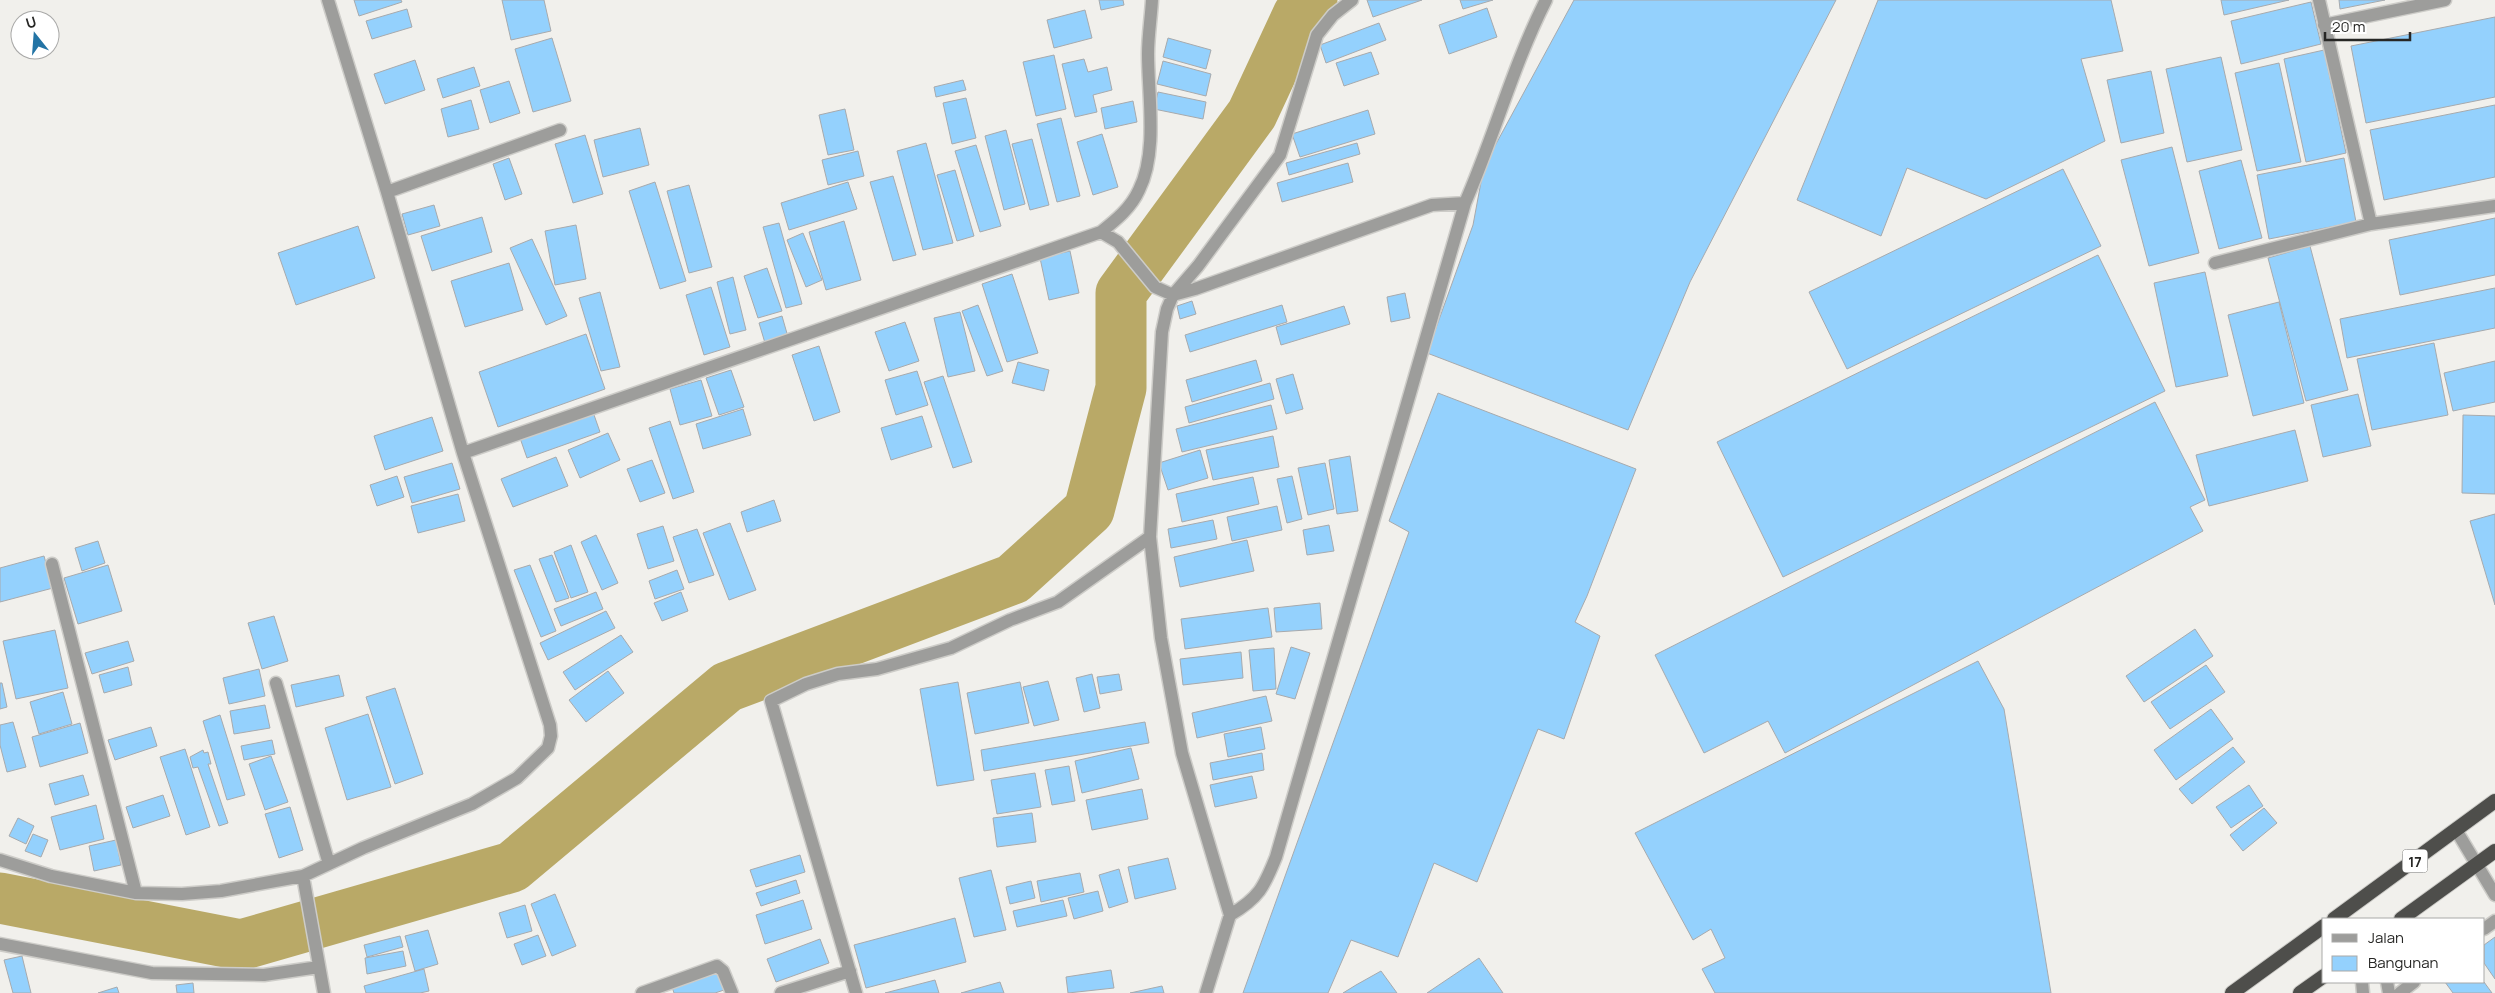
<svg xmlns="http://www.w3.org/2000/svg" width="2495" height="993" font-family="Manrope,sans-serif">
<style>
.lines{fill:none;stroke-linecap:round;stroke-linejoin:round}
.river{stroke:#b9a967;stroke-width:51}
.building{fill:#94d1fd;stroke:#a7aaad}
.minor-casing{stroke:#cdccc8;stroke-width:15}
.trunk-casing{stroke:#cdccc8;stroke-width:16}
.minor{stroke:#9d9d9b;stroke-width:12}
.trunk{stroke:#4e4e4b;stroke-width:14}
.labels{text-anchor:middle;dominant-baseline:central;stroke-width:4;stroke-linejoin:round;paint-order:stroke}
.shield{fill:#fff;stroke:#686866;stroke-width:1}
.shield-label{font-size:14px;font-weight:bold;fill:#272725}
</style>
<rect width="100%" height="100%" fill="#f1f0ec"/>
<g class="lines">
<path class="river" d="M0,898L241,945L512,867L727,687L1013,579L1089,510L1121,388V293L1252,114L1298,15L1312,0"/>
</g>
<path class="building" d="M354,0H401L402,2L359,16Z
M502,0H544L551,31L511,40Z
M1099,0H1123L1124,5L1101,10Z
M1367,0H1422L1373,17Z
M1460,0H1493L1463,9Z
M1574,0H1836L1690,282L1628,430L1427,353L1473,225L1484,166Z
M1878,0H2111L2123,51L2081,59L2105,141L1986,199L1907,168L1881,236L1797,200Z
M2221,0H2289L2224,15Z
M2339,0H2385L2340,9Z
M2311,2L2321,44L2241,64L2231,21Z
M1487,8L1497,37L1449,54L1439,25Z
M407,9L412,27L372,39L366,21Z
M1085,10L1092,38L1054,48L1047,20Z
M2495,17V97L2366,123L2351,46Z
M1379,23L1386,40L1326,63L1320,45Z
M552,38L571,101L533,112L515,49Z
M1168,38L1211,50L1206,69L1163,57Z
M2324,50L2346,153L2306,162L2284,59Z
M1371,52L1379,74L1344,86L1336,63Z
M1054,55L1066,109L1036,116L1023,62Z
M2221,57L2242,150L2187,162L2166,69Z
M1084,59L1088,72L1107,67L1112,90L1093,95L1097,112L1075,117L1062,64Z
M415,60L425,90L385,104L374,74Z
M1163,61L1211,74L1206,96L1157,84Z
M2279,63L2301,162L2257,171L2235,73Z
M474,67L480,86L443,98L437,79Z
M2151,71L2164,133L2121,143L2107,80Z
M963,80L966,90L936,97L934,87Z
M509,81L520,113L490,123L480,90Z
M1158,92L1206,102L1203,119L1154,109Z
M966,98L976,138L952,144L943,103Z
M471,100L479,129L448,137L441,109Z
M1133,101L1137,122L1105,129L1101,108Z
M2495,105V177L2384,200L2370,130Z
M845,109L854,150L828,155L819,115Z
M1368,110L1375,134L1300,157L1292,134Z
M1061,118L1080,196L1057,202L1037,124Z
M640,128L649,165L603,177L594,140Z
M1006,130L1025,204L1004,210L985,136Z
M1102,134L1118,187L1093,195L1077,142Z
M585,135L603,194L573,203L555,144Z
M1032,139L1049,205L1030,210L1012,144Z
M926,143L953,243L923,250L897,151Z
M1357,143L1360,154L1289,175L1286,163Z
M976,145L1001,226L980,232L955,151Z
M2172,147L2199,253L2149,266L2121,160Z
M858,151L864,176L828,185L822,160Z
M509,158L522,194L505,200L493,164Z
M2344,158L2356,222L2269,239L2257,175Z
M2241,160L2262,238L2219,249L2199,171Z
M1348,163L1353,182L1282,202L1277,183Z
M2063,169L2101,246L1847,369L1809,292Z
M955,170L974,236L957,241L937,175Z
M893,176L916,255L893,261L870,182Z
M655,182L686,281L660,289L629,191Z
M848,182L857,209L789,230L781,203Z
M689,185L712,267L689,273L667,191Z
M434,205L440,226L408,235L402,214Z
M482,217L492,252L432,271L421,236Z
M2495,218V275L2400,295L2389,240Z
M844,221L861,280L826,290L809,232Z
M779,223L802,304L786,308L763,227Z
M576,225L586,279L555,285L545,231Z
M358,226L375,278L296,305L278,253Z
M803,233L822,280L806,287L787,240Z
M532,239L567,316L546,325L510,248Z
M2310,246L2348,390L2306,401L2268,258Z
M1070,251L1079,293L1049,300L1040,258Z
M2098,255L2165,391L1783,577L1717,442Z
M509,263L523,310L465,327L451,281Z
M767,268L782,311L758,318L744,276Z
M2205,272L2228,376L2176,387L2154,283Z
M1012,274L1038,353L1007,362L982,284Z
M733,277L746,330L730,334L717,282Z
M711,287L730,347L704,355L686,295Z
M2495,288V328L2347,358L2340,319Z
M600,292L620,367L601,371L579,298Z
M1405,293L1410,318L1391,322L1387,297Z
M1192,301L1196,314L1180,319L1177,306Z
M2279,302L2304,403L2253,416L2228,315Z
M978,305L1003,371L987,376L962,311Z
M1282,305L1287,322L1190,352L1185,335Z
M1344,306L1350,324L1281,345L1276,327Z
M960,312L975,371L948,377L934,318Z
M782,316L788,337L765,343L759,323Z
M905,322L919,361L889,371L875,332Z
M586,334L605,389L498,427L479,372Z
M2434,343L2448,415L2372,430L2357,359Z
M819,346L840,412L814,421L792,355Z
M1256,360L1262,381L1192,402L1186,380Z
M2495,361V402L2453,411L2444,373Z
M1018,362L1049,370L1044,391L1012,383Z
M731,370L744,407L719,415L706,378Z
M917,371L928,405L896,415L885,380Z
M1293,374L1303,409L1286,414L1276,379Z
M943,376L972,462L953,468L924,382Z
M701,380L712,416L680,425L670,389Z
M1270,383L1274,399L1189,423L1185,407Z
M1438,393L1636,469L1587,596L1575,622L1600,636L1564,739L1538,729L1477,882L1434,863L1398,957L1351,940L1328,993H1243L1409,532L1389,521Z
M2358,394L2371,446L2323,457L2311,405Z
M2155,402L2205,500L2190,507L2203,531L1785,753L1768,721L1704,753L1655,655Z
M1271,405L1277,429L1182,452L1176,429Z
M743,409L751,435L703,449L696,424Z
M593,412L600,432L527,458L520,438Z
M2463,415L2495,416V494L2462,493Z
M922,416L932,447L891,460L881,428Z
M432,417L443,451L385,470L374,436Z
M670,421L694,492L673,499L649,428Z
M2295,430L2308,481L2209,506L2196,455Z
M608,433L620,460L580,478L568,450Z
M1273,436L1279,467L1213,480L1206,450Z
M1200,450L1208,478L1168,490L1159,463Z
M1350,456L1358,511L1337,514L1329,460Z
M556,457L568,486L513,507L501,479Z
M652,460L665,493L640,502L627,469Z
M452,463L460,489L412,503L404,477Z
M1325,463L1334,509L1308,515L1298,468Z
M397,476L404,497L377,506L370,485Z
M1292,476L1302,519L1287,523L1277,479Z
M1253,477L1259,504L1182,522L1176,494Z
M458,494L465,521L418,533L411,506Z
M774,500L781,521L747,532L741,512Z
M1277,506L1282,530L1232,541L1227,517Z
M2495,514V605L2470,521Z
M1213,520L1217,539L1171,548L1168,529Z
M730,523L756,590L729,600L703,533Z
M1329,525L1334,551L1307,555L1303,530Z
M663,526L674,561L648,569L637,534Z
M697,529L714,575L689,583L673,537Z
M596,535L618,583L602,590L581,542Z
M1247,540L1254,571L1180,587L1174,557Z
M98,541L105,563L82,571L75,548Z
M571,545L588,592L571,598L554,552Z
M552,555L569,598L556,602L539,559Z
M44,556L53,588L0,602V568Z
M108,565L122,611L78,624L64,578Z
M530,565L556,631L541,637L514,570Z
M677,570L684,589L655,599L649,581Z
M596,592L603,609L561,626L554,609Z
M681,592L688,611L662,621L654,603Z
M1320,603L1322,629L1276,632L1274,608Z
M1268,608L1272,637L1185,649L1181,619Z
M606,611L615,628L548,660L540,643Z
M274,616L288,661L262,669L248,623Z
M2195,629L2213,656L2144,702L2126,676Z
M55,630L68,688L16,699L3,641Z
M621,635L633,652L575,690L563,672Z
M128,641L134,661L92,674L85,653Z
M1291,647L1310,653L1295,699L1276,694Z
M1274,648L1276,689L1253,691L1249,650Z
M1241,652L1243,678L1183,685L1180,659Z
M1978,661L2004,709L2051,993H1715L1702,969L1725,958L1711,929L1693,940L1635,833Z
M2206,665L2225,692L2170,729L2151,702Z
M128,667L132,685L104,693L99,675Z
M259,669L265,696L229,704L223,678Z
M608,671L624,693L586,722L569,700Z
M1092,674L1100,708L1084,712L1076,678Z
M1119,674L1122,690L1100,694L1097,677Z
M339,675L344,696L296,707L291,685Z
M1048,681L1059,720L1034,726L1023,687Z
M958,682L974,780L937,786L920,689Z
M1020,682L1029,723L975,734L967,693Z
M0,683H2L7,707L0,709Z
M395,688L423,774L395,784L366,697Z
M63,692L72,724L39,734L30,702Z
M1266,696L1272,721L1197,738L1192,713Z
M265,705L270,728L234,734L230,711Z
M2211,709L2233,739L2176,780L2154,750Z
M368,714L391,787L347,800L325,728Z
M220,715L245,795L227,800L203,721Z
M13,722L26,767L7,772L0,745V725Z
M1145,722L1149,743L984,771L981,750Z
M80,723L88,753L40,767L32,737Z
M151,727L157,746L115,760L108,740Z
M1261,727L1265,749L1228,757L1224,734Z
M272,740L275,754L244,760L241,746Z
M2233,747L2245,762L2192,804L2179,789Z
M1131,748L1139,779L1082,793L1075,761Z
M185,749L210,827L186,835L160,757Z
M203,750L204,753L208,752L211,764H208L228,823L219,826L198,767L193,768L190,757Z
M1262,753L1264,770L1213,780L1210,763Z
M271,756L288,802L265,810L249,764Z
M1069,766L1075,801L1052,805L1045,770Z
M1035,773L1041,807L997,814L991,780Z
M83,775L89,795L55,805L49,784Z
M1252,776L1257,798L1215,807L1210,785Z
M2249,785L2263,806L2231,828L2216,807Z
M1142,789L1148,819L1092,830L1086,800Z
M163,795L170,816L133,828L126,807Z
M96,805L104,839L60,850L51,817Z
M290,807L303,850L279,858L265,814Z
M2264,808L2277,823L2243,851L2230,835Z
M1032,813L1036,842L997,847L993,818Z
M18,818L34,826L26,844L9,836Z
M33,834L48,840L41,857L25,851Z
M116,840L121,865L94,871L89,846Z
M800,855L805,872L756,887L750,870Z
M1168,858L1176,889L1135,899L1128,867Z
M1119,869L1128,902L1109,908L1099,875Z
M991,870L1006,930L974,937L959,878Z
M1080,873L1084,892L1041,902L1037,881Z
M796,880L800,893L761,906L756,893Z
M1031,881L1035,898L1010,904L1006,887Z
M1098,891L1103,911L1074,919L1068,898Z
M555,894L576,946L552,956L531,904Z
M803,900L812,929L765,944L756,915Z
M1063,900L1067,916L1017,927L1013,911Z
M525,905L532,931L507,938L499,913Z
M955,918L966,962L866,988L854,945Z
M428,930L438,964L415,971L405,936Z
M538,935L546,956L522,965L514,944Z
M400,936L403,947L367,957L364,945Z
M2495,937V979L2484,963V945Z
M820,939L829,963L776,982L767,959Z
M403,951L406,966L367,974L365,958Z
M22,956L31,993H13L4,960Z
M1479,958L1503,993H1427Z
M424,969L429,991L420,993H366L364,986Z
M720,970L727,989L715,993H674L672,987Z
M1111,970L1114,988L1068,993L1066,977Z
M1381,971L1397,993H1343L1356,985Z
M935,980L939,993H885Z
M1000,982L1004,993H961Z
M2445,982H2484L2492,993H2453Z
M193,983L194,993H177L176,985Z
M1162,986L1164,993H1130Z
M117,987L119,993H98Z"/>
<g class="lines">
<g class="minor-casing">
<path id="minor" d="M2319,0L2371,224L2495,206
M2324,25L2445,0
M387,192L560,130
M1465,203C1494,137 1513,65 1546,0
M1101,232L1118,242L1155,287L1173,295L1195,289L1432,205L1465,203L1276,857C1264,887 1259,898 1230,915
M2215,263L2371,224
M463,453L1101,232C1116,220 1131,208 1139,190C1158,152 1148,95 1148,54C1148,36 1151,18 1152,0
M52,564L136,893
M276,683L329,864
M2456,830L2495,895
M0,860L51,876L136,893L182,894L221,891L303,876L363,848L472,804L517,778L548,748L551,736L550,725L463,453L387,192L328,0
M303,876L324,993
M2484,929L2495,921
M0,944L152,973L264,975L319,967
M2362,982L2363,993
M2387,982L2389,993
M642,993L717,966L723,971L732,993
M781,993L850,971
M856,993L771,701L806,684L838,674L877,669L951,648L1010,620L1058,602L1150,537
M1206,993L1230,915L1182,753L1161,638L1150,537L1162,332L1167,309L1173,295L1198,266L1280,155L1317,35L1333,15L1352,0
M2400,993L2414,982"/>
</g>
<g class="trunk-casing">
<path id="trunk" d="M2334,919L2495,801
M2401,919L2495,851
M2232,993L2324,926
M2300,993L2324,976"/>
</g>
<use href="#minor" class="minor"/>
<use href="#trunk" class="trunk"/>
</g>
<g class="labels">
<rect class="shield" x="2402.5" y="849.5" width="25" height="23" rx="4"/>
<g class="shield-label">
<text x="2415" y="861">17</text>
</g>
</g>
<rect x="2322" y="918" width="162" height="65" fill="#ffffff" stroke="#a9a9a8"/>
<rect x="2332" y="934" width="25" height="8" fill="#9d9d9b" stroke="#a9a9a8"/>
<text x="2368" y="943" font-size="15" fill="#272725">Jalan</text>
<rect x="2332" y="956" width="25" height="15" fill="#94d1fd" stroke="#a9a9a8"/>
<text x="2368" y="968" font-size="15" fill="#272725">Bangunan</text>
<g transform="translate(35 35) rotate(343)"><circle r="24" fill="#ffffff" stroke="#a9a9a8"/>
<path d="M0-4L9 19L0 12L-9 19Z" fill="#2374a5"/>
<text y="-8" font-size="14" font-weight="bold" text-anchor="middle" fill="#272725">U</text>
</g>
<path d="M2325 32v8h85v-8" fill="none" stroke="#272725" stroke-width="2.5"/>
<text x="2332" y="32" font-size="15" fill="#272725" stroke="#ffffff" stroke-width="4" paint-order="stroke">20 m</text>
</svg>
